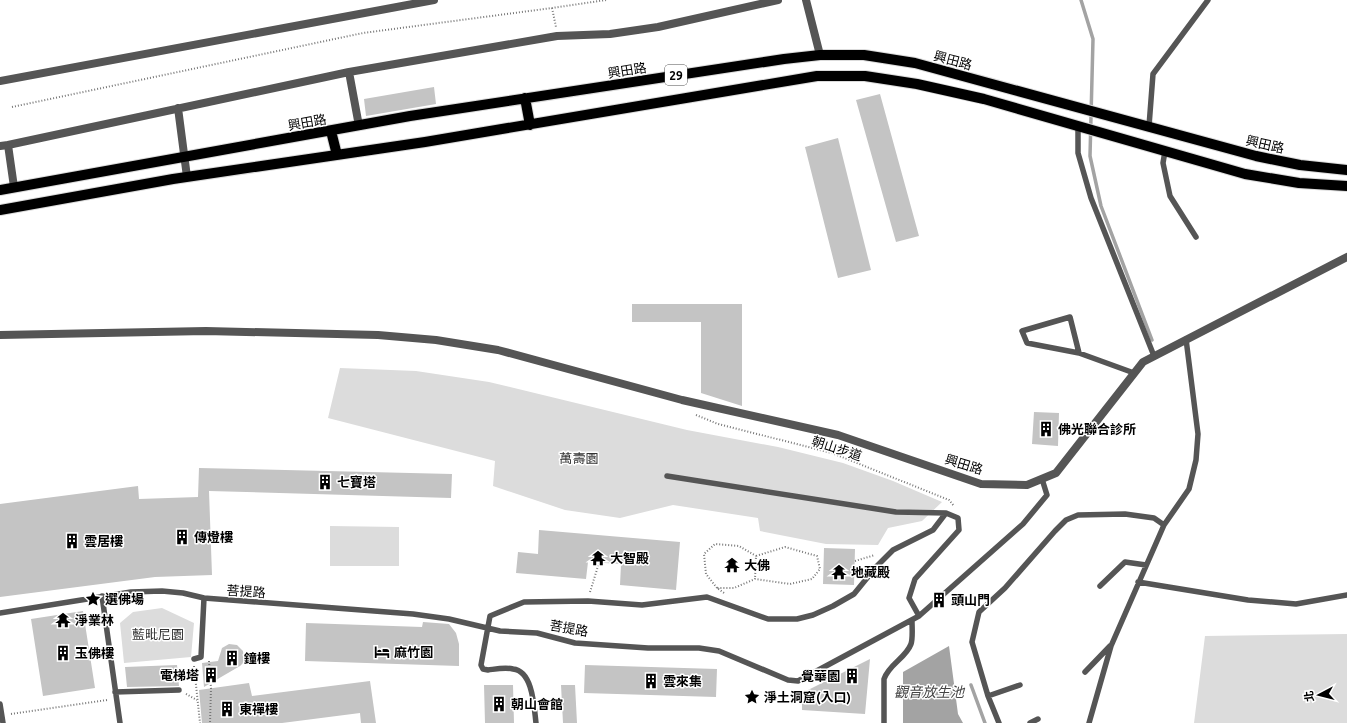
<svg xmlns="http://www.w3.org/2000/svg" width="1347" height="723" font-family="Ubuntu,'Noto Sans TC',sans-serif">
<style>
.green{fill:#dcdcdc}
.water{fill:#a3a3a3}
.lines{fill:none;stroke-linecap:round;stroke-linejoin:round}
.stream{stroke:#a3a3a3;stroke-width:3.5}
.building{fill:#c4c4c4}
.primary-casing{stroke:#dbdbdb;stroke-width:12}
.path{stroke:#777;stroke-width:2;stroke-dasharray:1 2;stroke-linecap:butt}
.service{stroke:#555;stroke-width:5.5}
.minor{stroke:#555;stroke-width:8}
.tertiary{stroke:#555;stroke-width:8}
.primary{stroke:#000;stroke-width:10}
.labels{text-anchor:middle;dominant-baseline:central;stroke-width:3;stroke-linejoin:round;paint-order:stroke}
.shield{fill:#fff;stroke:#4c4c4c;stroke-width:1}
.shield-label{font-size:12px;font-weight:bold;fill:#000}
.street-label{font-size:13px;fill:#000;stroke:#fff}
.poi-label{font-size:13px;font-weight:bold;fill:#000;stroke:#fff;text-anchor:start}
.park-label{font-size:13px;fill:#333;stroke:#fff}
.water-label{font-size:14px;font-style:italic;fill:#444;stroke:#fff}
</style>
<rect width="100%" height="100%" fill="#fff"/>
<path class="green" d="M340,368L416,371L489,382L687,430L778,447L843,463L893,481L942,502L922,521L888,528L878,545L826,544L760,531L758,518L673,505L620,518L565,510L493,486L495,461L328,418Z
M330,526L399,527V566H330Z
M162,608L194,623L191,657L124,663L120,623L133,612Z
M1347,634V723H1194L1205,636Z"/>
<path class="water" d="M949,646L958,714L963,723H903V672Z"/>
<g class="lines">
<path class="stream" d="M1081,0L1093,39L1090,156L1101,206L1152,340
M971,685L985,723"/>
</g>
<path class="building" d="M434,87L436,104L366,116L364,99Z
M880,94L919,236L896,242L856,100Z
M838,138L871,270L838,278L805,147Z
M632,304H742V406L701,393V322H632Z
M1034,412L1059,413L1058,446L1032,444Z
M199,468L452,474L451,498L209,491L212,575L155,577L0,597V504L138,486L139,499L198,497Z
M539,530L680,542L676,590L620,585L621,564L588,562L586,579L516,573L518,552L538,554Z
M824,548L855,549L854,585L823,584Z
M83,611L95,688L43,696L31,619Z
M423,622L449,624L456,633L459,644V666L305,661L306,623L422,627Z
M229,644L237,645L243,651L244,659L243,663L240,666L204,687L202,663L218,661L222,648Z
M870,659L865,714L802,710V693Z
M177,665L179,686L127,687L125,667Z
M585,665L717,669L716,697L584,693Z
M370,681L376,723H361L360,713L282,723H202L199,690L249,683L252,696Z
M484,685H513L514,723H485Z
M561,685H575L577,723H563Z"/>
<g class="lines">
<g class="primary-casing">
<path id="primary" d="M525,98L530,125
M331,131L337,155
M0,190L410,116L784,59L820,55H864L915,63L1256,156L1300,165L1347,170
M0,210L173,179L425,142L817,76H865L917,84L984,99L1245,174L1299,183L1347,186"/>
</g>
<path class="path" d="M552,8L556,27
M12,107L363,33L552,8L606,0
M696,415L718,424L832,453L949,500L954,506
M855,561L875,555
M717,588L706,574L704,554L715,544L739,546L756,556
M590,592L599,563
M724,593L717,588H734L755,579L790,584L812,579L820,569L817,556L785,547L756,556L755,579
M209,661L211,688L210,723
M194,666L200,723
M186,694L197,700
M11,714L107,700"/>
<path class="service" d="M1078,126V153L1091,198L1154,356
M1149,126L1153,74L1208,0
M1165,151L1163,163L1170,196L1196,237
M1079,353L1027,343L1022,331L1070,317L1079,353L1134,373
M667,476L896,512L946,513
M1138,582L1248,600L1296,604L1347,595
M1100,586L1125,562L1146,565
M102,596L120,723
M0,613L131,592L162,591L183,593L204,598L413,614L449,619L500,631L537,633L575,643L648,648H699L719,651L788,680L798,681L919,616L1023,524L1047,495L1042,479
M194,659L201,657L204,598
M1085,672L1110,646
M115,692L179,690
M988,696L1020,685
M0,704L3,723
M536,723C534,707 533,671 513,669C505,667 496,669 488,670L483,669L481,665L490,616L524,602L588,601L642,605L707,597L768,619H797L813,615L833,606L854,594L876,567L893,550L933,530L946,513L958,518L959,530L915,579L909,598L919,616
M884,723V679C889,664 906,658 911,644C913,638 912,628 912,621
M999,723L988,696L972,642L979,612L1005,588L1055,531L1066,520L1078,515L1125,514L1154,518L1164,525
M1030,723L1038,719
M1089,723L1111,646L1164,525L1189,489L1196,460L1198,434L1186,339"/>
<path class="minor" d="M806,0L820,55
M349,72L359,126
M0,81L434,0
M178,108L187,177
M8,145L349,72L557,36L610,34L658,27L778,0
M0,146L8,145L14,187"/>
<path class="tertiary" d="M0,335L206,331L378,335L436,340L498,350L682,400L838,435L981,484L1027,485L1056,473L1143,362L1347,257"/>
<use href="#primary" class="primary"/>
</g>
<defs>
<g id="building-bare" transform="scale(1.2)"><path d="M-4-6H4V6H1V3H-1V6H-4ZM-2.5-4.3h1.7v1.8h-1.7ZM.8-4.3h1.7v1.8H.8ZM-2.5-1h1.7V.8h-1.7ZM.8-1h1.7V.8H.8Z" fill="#000" stroke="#fff" stroke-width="2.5" paint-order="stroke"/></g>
<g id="temple-bare" transform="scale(1.2)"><path d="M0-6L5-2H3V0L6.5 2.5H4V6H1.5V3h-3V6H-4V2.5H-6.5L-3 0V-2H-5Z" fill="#000" stroke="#fff" stroke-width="2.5" paint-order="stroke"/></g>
<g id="sight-bare" transform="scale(1.2)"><path d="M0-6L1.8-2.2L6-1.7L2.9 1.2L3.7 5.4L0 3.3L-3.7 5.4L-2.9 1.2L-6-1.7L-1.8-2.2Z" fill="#000" stroke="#fff" stroke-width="2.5" paint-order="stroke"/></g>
<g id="hotel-bare" transform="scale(1.2)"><path d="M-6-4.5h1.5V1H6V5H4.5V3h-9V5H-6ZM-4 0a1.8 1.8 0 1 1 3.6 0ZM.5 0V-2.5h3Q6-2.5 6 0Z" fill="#000" stroke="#fff" stroke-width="2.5" paint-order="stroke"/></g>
</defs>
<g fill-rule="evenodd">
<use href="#building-bare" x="1046" y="429"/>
<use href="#building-bare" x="325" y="482"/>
<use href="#building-bare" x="182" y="537"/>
<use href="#building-bare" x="72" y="541"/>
<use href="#temple-bare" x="598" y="558"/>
<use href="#temple-bare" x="732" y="565"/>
<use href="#temple-bare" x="839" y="572"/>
<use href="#sight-bare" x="93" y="599"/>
<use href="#building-bare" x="939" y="600"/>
<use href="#temple-bare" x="63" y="620"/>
<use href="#hotel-bare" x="382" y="652"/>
<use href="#building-bare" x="63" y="653"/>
<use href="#building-bare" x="232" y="658"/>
<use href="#building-bare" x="211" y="675"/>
<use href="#building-bare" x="852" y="676"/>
<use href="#building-bare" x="651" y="681"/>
<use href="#sight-bare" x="752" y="697"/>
<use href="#building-bare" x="499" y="704"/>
<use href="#building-bare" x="227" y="709"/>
</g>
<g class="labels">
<rect class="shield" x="665" y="65" width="22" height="20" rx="3"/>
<g class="shield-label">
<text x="676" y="75">29</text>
</g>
<g class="street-label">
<text transform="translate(953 60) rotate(15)">興田路</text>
<text transform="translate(627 70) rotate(-9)">興田路</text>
<text transform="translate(307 122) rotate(-10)">興田路</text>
<text transform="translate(1265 144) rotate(13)">興田路</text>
<text transform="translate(837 448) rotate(18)">朝山步道</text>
<text transform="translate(964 464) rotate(17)">興田路</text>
<text transform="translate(246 591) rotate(4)">菩提路</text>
<text transform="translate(569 628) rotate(10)">菩提路</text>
</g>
<g class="poi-label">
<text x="1058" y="429">佛光聯合診所</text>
<text x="337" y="482">七寶塔</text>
<text x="194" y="537">傳燈樓</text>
<text x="84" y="541">雲居樓</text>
<text x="610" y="558">大智殿</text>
<text x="744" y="565">大佛</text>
<text x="851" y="572">地藏殿</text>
<text x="105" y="599">選佛場</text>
<text x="951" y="600">頭山門</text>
<text x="75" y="620">淨業林</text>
<text x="394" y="652">麻竹園</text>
<text x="75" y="653">玉佛樓</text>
<text x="244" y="658">鐘樓</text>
<text x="199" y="675" text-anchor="end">電梯塔</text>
<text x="840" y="676" text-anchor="end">覺華園</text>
<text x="663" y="681">雲來集</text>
<text x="764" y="697">淨土洞窟(入口)</text>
<text x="511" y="704">朝山會館</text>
<text x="239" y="709">東禪樓</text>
</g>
<g class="park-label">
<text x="579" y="458">萬壽園</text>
<text x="158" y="634">藍毗尼園</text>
</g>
<g class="water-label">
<text x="929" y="692">觀音放生池</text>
</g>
</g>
<g transform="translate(1319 695) rotate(263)" stroke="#ffffff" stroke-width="3" paint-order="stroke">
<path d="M0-3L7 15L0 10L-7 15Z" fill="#000000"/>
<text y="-6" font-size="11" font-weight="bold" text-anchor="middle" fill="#000000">北</text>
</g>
</svg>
